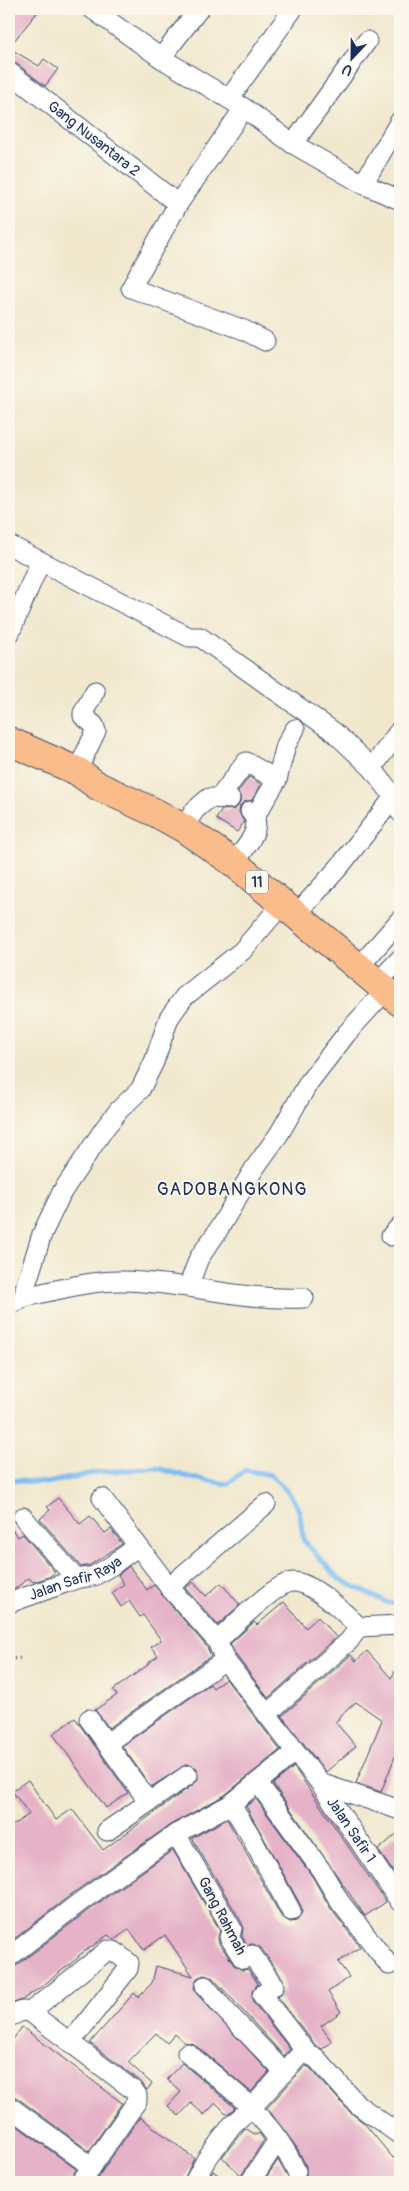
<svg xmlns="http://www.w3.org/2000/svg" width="409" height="2191" font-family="Pangolin,sans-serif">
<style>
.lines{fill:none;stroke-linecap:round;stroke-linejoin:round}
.stream{stroke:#7dbdf2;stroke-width:5}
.building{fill:#e5b2c7}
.minor-casing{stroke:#3b4b6f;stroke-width:21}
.highway-casing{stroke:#3b4b6f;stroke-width:30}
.path{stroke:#3b4b6f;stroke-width:3;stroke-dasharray:1 4;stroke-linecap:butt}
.minor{stroke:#fff;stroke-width:19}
.highway{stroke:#f9bc8a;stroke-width:28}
.labels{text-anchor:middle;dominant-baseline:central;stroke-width:4;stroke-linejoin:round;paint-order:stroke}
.shield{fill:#fbf7ec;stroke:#5e6b89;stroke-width:1}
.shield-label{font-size:14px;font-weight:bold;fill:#1b2f5e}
.street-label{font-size:15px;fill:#1b2f5e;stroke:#fbf7ec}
.quarter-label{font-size:18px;letter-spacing:1px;fill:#1b2f5e;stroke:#fbf7ec}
</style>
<rect width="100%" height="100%" fill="#fbf7ec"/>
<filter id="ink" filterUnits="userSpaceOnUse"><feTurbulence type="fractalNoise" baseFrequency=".02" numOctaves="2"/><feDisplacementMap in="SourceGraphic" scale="10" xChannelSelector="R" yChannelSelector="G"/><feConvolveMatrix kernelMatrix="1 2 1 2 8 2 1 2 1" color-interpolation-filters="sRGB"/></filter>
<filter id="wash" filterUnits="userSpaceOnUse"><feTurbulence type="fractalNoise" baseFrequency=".0096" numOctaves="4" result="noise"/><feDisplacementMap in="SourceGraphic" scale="20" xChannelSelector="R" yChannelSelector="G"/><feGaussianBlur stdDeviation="1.12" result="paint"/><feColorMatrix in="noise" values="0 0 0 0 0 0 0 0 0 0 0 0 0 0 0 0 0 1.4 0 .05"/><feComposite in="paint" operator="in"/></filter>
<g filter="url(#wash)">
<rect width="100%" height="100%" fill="#f1e8ce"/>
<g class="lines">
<path class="stream" d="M9,1480L47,1483L98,1472L157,1468L192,1478L228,1484L245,1470L271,1475L290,1494L299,1511L304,1541L339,1579L388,1603L400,1604"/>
</g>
<g id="blocks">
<path class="building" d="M9,9H40L9,47Z
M9,48L39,66L44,59L58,69L45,86L16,63L9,61Z
M249,777L261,784L252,800L244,802L240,806L239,812L244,822L237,832L216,819L222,810L235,809L239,805L241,799L238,792Z
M58,1498L80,1524L90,1516L105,1533L111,1529L122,1544L90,1565L81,1567L40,1519L50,1510L47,1507Z
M9,1526L18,1537L23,1534L55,1572L49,1577L33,1582L29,1578L16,1588L9,1591Z
M129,1566L147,1590L154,1585L207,1647L211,1656L109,1728L95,1710L117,1695L113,1690L148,1665L147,1664L158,1656L151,1647L161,1640L143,1615L140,1617L129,1601L121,1607L112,1593L124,1584L118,1575Z
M193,1582L206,1596L221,1583L240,1605L218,1625L185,1588Z
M284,1602L306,1628L318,1617L336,1637L268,1698L235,1654L230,1644L254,1622L257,1625Z
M367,1651L391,1678L400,1664V1744L381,1792L356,1783L382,1720L356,1702L338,1718L339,1719L335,1722L356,1746L326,1772L282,1716L351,1655L356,1661Z
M226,1679L280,1750L225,1795L170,1825L73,1893L9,1943V1828L29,1814L12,1791L28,1780L56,1820L72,1809L103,1850L194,1784L198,1779L197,1768L187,1764L151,1787L122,1746L210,1684L213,1688Z
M75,1718L128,1793L106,1808L53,1734Z
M294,1767L386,1902L365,1916L273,1784Z
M256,1799L312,1876L331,1909L360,1947L338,1962L349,1977L328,1992L341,2012L321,2026L332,2042L322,2049L316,2046L278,1997L284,1990L283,1979L261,1948L253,1944L247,1945L242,1936L243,1928L242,1923L192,1838L227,1819L281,1916L290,1922L297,1921L302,1912L301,1906L246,1806Z
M400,1831V1882L378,1850Z
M173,1850L220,1930L218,1938L219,1943L234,1965L242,1970L248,1969L258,1984L252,1991L253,2002L290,2049L284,2056L213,1978L204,1975L197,1978L194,1987L196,1993L269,2072L251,2092L194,2044L184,2042L175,2034L167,2043L156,2033L128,2062L152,2084L147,2090L140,2081L90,2043L134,1993L138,1997L152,1983L156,1966L193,1976L165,1935L144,1950L129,1929L114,1940L108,1935L78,1956L79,1957L41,1987L22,2000L9,2005V1968L16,1966L87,1911Z
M22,2027L122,2103L89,2151L16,2097L9,2095V2045Z
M182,2063L211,2087L235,2108L227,2114L216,2103L204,2115L191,2103L179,2116L168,2106L181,2092L167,2079Z
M305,2066L309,2067L350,2112L364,2123L393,2158L400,2153V2182H263L278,2160L290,2181H301L306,2177V2166L297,2148L267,2108Z
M140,2117L194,2158L183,2182H105L98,2177Z
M9,2120L76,2169L70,2182H9Z
M245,2128L256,2135L259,2133L264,2140L241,2176L239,2182H235L241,2175L222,2157Z
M213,2171L227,2182H207Z"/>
</g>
</g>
<g filter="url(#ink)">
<use href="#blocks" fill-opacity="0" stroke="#3b4b6f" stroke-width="1"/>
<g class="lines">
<g class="minor-casing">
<g id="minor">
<path d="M92,9L161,58L244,108L293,144L363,184L400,200"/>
<path d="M161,58L199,9"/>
<path id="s1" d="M9,72L178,204"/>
<path d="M229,99L293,9"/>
<path d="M244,108L178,204L131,288L244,330L265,341"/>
<path d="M293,144L367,41"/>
<path d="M363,184L400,121"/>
<path d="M9,545L189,637H200L334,732L372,768L394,797L400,812"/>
<path d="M9,635L40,562"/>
<path d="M372,768L400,730"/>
<path d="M77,771L96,731L94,725L83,716V713L95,691"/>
<path d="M220,797L246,762L277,780"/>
<path d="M255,816L277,780L286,745L295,729"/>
<path d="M183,828L195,810L209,798L230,799"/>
<path d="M234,863C244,849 266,827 250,811"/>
<path d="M296,915L340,866L394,797"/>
<path d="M359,967L400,920"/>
<path d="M377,983L400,959"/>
<path d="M391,1236L400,1226"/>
<path d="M194,1287L191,1279L199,1258L217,1232L254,1169L279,1134L309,1082L347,1033L386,990"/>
<path d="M25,1297C58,1290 90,1280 124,1281C184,1282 243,1301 304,1298"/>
<path d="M9,1305L25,1297V1288L42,1234L62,1192L104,1129L119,1110L140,1090L154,1062L169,1018L184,997L242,951L283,903"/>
<path id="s2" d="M102,1498L169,1587L217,1641L225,1660L320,1783L400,1902"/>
<path d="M23,1517L76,1579"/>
<path d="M169,1587L266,1504"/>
<path id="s3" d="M9,1603L76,1579L94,1576L111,1566L138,1546"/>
<path d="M217,1641C232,1628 275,1583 292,1582C311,1580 346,1614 359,1627L400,1625"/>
<path d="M267,1714L349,1641L359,1627"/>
<path d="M89,1719L148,1801"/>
<path d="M107,1743L225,1660"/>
<path d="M259,1781L261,1787L321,1870L340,1902L389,1965"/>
<path d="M320,1783L400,1810"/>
<path d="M231,1804L249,1833L291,1911"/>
<path d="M107,1831L188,1775"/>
<path d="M176,1834L232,1929L229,1937L243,1959L252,1955L274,1986L262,1995L307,2053"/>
<path d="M9,1957L80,1902L176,1834L231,1804L295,1752"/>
<path d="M205,1986L225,2010L284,2072"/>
<path d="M30,2012L108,1950L114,1951L129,1963L128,1969L71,2042"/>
<path d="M9,2017L22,2011L30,2012L133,2090L137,2095V2101L81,2182"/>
<path d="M187,2053C229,2087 274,2120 296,2171"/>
<path d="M9,2106L92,2167"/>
<path d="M194,2182L206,2160L232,2125L252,2107L299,2056L304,2053L316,2058L358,2105L400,2135"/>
<path d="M250,2182L278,2140"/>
</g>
</g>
<g class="highway-casing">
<path id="highway" d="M9,741L77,771L98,786L156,813L183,828L234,863L400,1002"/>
</g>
<path class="path" d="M9,1659L23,1658"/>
<use href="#minor" class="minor"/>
<use href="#highway" class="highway"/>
</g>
</g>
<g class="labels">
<rect class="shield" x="246" y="870.5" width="22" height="23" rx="4"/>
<g class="shield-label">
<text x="257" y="882">11</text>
</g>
<g class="street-label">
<text stroke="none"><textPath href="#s1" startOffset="108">Gang Nusantara 2</textPath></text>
<text stroke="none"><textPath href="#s3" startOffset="71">Jalan Safir Raya</textPath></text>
<text stroke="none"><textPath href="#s2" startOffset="416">Jalan Safir 1</textPath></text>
<text transform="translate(222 1916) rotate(62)">Gang Rahmah</text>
</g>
<g class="quarter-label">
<text x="232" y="1189">GADOBANGKONG</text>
</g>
</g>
<rect width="409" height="2191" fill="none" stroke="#fbf7ec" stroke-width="30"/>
<g transform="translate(352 58) rotate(202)" stroke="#fbf7ec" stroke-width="4" paint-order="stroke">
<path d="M0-4L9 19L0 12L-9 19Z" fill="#1b2f5e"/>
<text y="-8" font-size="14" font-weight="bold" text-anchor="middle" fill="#1b2f5e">U</text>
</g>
</svg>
